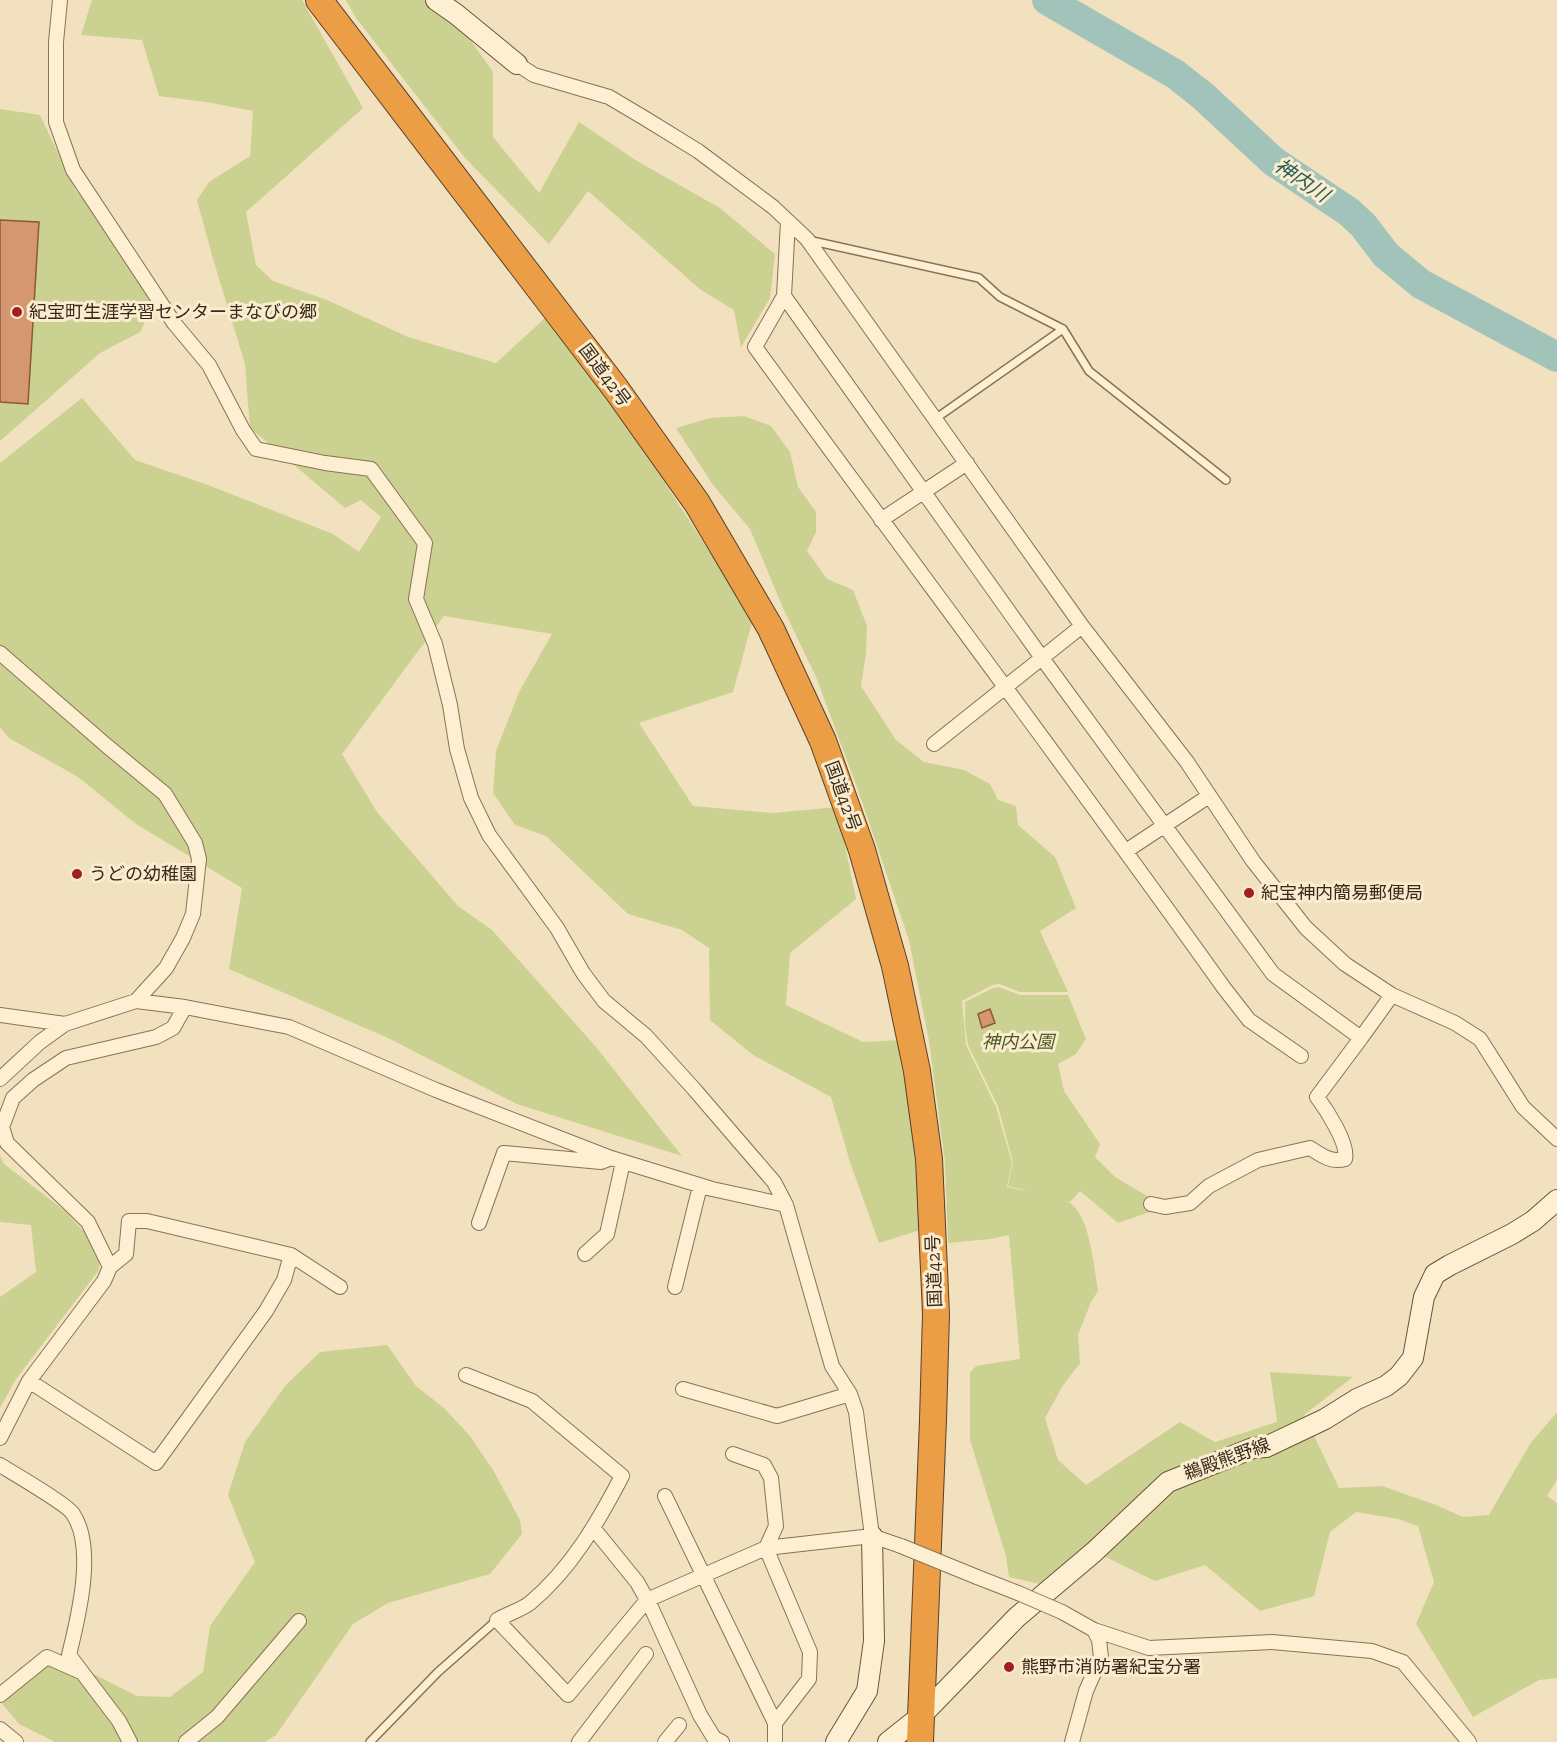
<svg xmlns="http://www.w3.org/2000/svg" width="1557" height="1742" font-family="'Zilla Slab','Noto Sans JP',serif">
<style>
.green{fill:#cbd191}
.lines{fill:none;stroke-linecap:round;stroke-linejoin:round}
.river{stroke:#a2c3b9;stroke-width:30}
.building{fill:#d49770;stroke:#8e5838;stroke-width:1.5}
.lane-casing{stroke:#8c7155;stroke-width:10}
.street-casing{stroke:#8c7155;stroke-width:16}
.secondary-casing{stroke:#6e5238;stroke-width:22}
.highway-casing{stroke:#593f2a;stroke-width:28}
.lane{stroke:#fcefd2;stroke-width:7}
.street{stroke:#fcefd2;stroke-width:14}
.secondary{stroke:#fcefd2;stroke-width:20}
.highway{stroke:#eb9e46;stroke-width:26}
.street-bridge-casing{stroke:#8c7155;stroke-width:16;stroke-linecap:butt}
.street-bridge{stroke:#fcefd2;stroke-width:14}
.poi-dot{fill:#a11f23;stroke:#f9eccf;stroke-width:2}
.labels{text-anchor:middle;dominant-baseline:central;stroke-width:6;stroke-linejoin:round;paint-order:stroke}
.poi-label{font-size:18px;fill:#3a291b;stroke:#f9eccf;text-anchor:start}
.street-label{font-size:18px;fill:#3a291b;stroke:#f9eccf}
.park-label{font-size:18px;font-style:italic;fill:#4c5920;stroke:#f9eccf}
.water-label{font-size:20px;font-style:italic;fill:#295c57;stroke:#f9eccf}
</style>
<rect width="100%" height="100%" fill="#f2e1be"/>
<path class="green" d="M92,0H302L363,108L246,212L256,265L273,281L327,300L408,337L496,363L545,318L632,432L753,619L733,692L639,723L693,806L773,813L837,807L856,899L790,953L786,1005L863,1042L903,1040L912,1122L920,1230L879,1243L850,1162L831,1097L753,1055L710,1020L709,948L682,930L628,914L546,836L515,825L493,793L496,751L519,692L552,634L444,616L342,754L377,812L458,906L492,930L596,1047L682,1156L517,1104L388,1038L229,969L242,888L136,824L78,777L9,738L0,727V463L82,398L135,460L208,485L333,534L359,552L381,517L361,500L345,508L250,428L245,364L213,259L197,200L209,182L250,156L253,111L206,102L159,96L142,40L81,35Z
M346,0H442L493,72V137L539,193L579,122L637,161L720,208L775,254L770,298L741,347L734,310L701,290L588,191L549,244L465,158L356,18Z
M0,109L40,115L76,191L161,290L140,332L100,353L0,441Z
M744,416L771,426L790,452L798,487L816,512V532L807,551L827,579L853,590L867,626L866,654L861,686L896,740L924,762L964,770L990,784L998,800L1016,806L1018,825L1055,857L1076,908L1040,931L1068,992H1020L999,984L992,985L962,1001L966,1045L996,1107L1012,1163L1007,1187C1023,1191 1057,1195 1070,1203C1090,1216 1094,1268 1098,1291L1091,1302L1078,1335L1080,1363L1062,1387L1045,1418L1058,1460L1086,1485L1180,1422L1215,1442L1277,1422L1270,1372L1353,1377L1304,1415L1339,1488L1382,1486L1436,1505L1463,1517L1489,1515L1530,1444L1557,1412V1480L1547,1496L1557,1503V1678L1539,1680L1473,1717L1416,1624L1434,1582L1418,1526L1398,1519L1356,1512L1330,1532L1314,1596L1260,1611L1205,1565L1155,1581L1089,1549L1044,1585L1009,1577L1006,1556L970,1440V1373L976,1366L1020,1359L1009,1235L990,1239L948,1243L945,1162L929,1041L909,940L858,790L816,677L783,608L750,529L713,485L676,428L710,418Z
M999,987L1020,995H1068L1086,1039L1076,1054L1058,1064L1064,1091L1100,1144L1095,1157L1115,1177L1152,1199L1150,1212L1118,1223L1080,1191L1070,1202L1008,1186L1013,1162L998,1106L968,1045L965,1025V1002L993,988Z
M0,1156L4,1164L65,1211L99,1248V1270L16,1379L0,1408V1297L36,1272L31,1225L0,1222Z
M387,1345L416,1386L444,1408L470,1436L493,1470L520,1520L522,1534L490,1574L388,1603L353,1624L276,1735L265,1742H55L19,1724L0,1701V1689L21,1667L64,1659L137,1696L170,1697L203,1672L210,1626L255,1562L228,1495L245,1442L285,1386L320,1352Z"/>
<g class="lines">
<path class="river" d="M1047,0L1175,74L1203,96L1273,161L1349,212L1363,225L1386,255L1421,284L1557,357"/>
</g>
<path class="building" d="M0,220L39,222L28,404L0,402Z
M990,1009L995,1023L982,1028L978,1014Z"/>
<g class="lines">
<g class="lane-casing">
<path id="lane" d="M808,240L979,278L1000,297L1063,329L1089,371L1226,480
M935,419L1063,329
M370,1742L438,1672L497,1620"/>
</g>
<g class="street-casing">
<path id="street" d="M60,0L56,42V122L73,170L174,323L209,365L243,430L256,449L325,463L371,469L425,543L416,599L435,644L450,705L457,749L471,798L489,835L557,928L583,973L604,1001L646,1036L694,1089L774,1182L786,1205L832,1366L850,1394L856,1412L872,1536
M517,64L534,75L609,97L646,119L698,151L773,207L807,239L1082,626L1187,762L1253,861L1306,928L1345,964L1392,995L1455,1023L1480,1039L1523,1107L1557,1139
M788,221L784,296L1042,658L1273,974L1361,1038L1392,995
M784,296L755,347C911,561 1070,772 1224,988L1249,1020L1301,1056
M881,520L967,463
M0,653L107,746L165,794L195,843L199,859L193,914L183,938L166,968L136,1001
M934,744L1082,626
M1126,851L1209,796
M0,1015L65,1024
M0,1079L40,1042L65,1024L136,1001L185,1007L289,1027L436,1090L611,1158L712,1189L786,1205
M1151,1204L1165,1207L1190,1203L1209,1186L1258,1160L1310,1148C1321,1155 1331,1163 1345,1159C1349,1144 1326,1109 1317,1097L1361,1038
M479,1223L504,1153L601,1162L609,1159
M585,1254L607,1234L623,1162
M110,1267L126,1254L129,1221H147L291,1255L340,1287
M675,1287L700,1186
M466,1375L532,1401L622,1476C598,1522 571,1569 530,1603C521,1610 507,1614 497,1620L568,1695L647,1600L766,1548L872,1536L901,1546
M29,1381L156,1463L266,1311L284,1280L291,1255
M683,1389L777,1416L850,1394
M0,1438L29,1381L104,1281L110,1267L88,1222L7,1143L2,1127L13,1098L33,1080L66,1058L156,1037L173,1028L185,1007
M733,1454L764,1465L771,1478L776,1526L766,1548L810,1652L809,1679L775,1723V1742
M0,1465C13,1473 68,1505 73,1514C96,1548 78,1618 69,1655L119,1721L130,1742
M665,1496L775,1723
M594,1529L637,1582L650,1605L700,1715L714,1738L722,1742
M977,1577L1018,1593
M1062,1612L1094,1630L1149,1648L1272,1642L1372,1651L1403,1662L1469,1742
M0,1695L47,1657L81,1672
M0,1729L16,1742
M186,1742L217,1717L299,1621
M579,1742L646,1654
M665,1742L679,1725
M1072,1742L1086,1691L1101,1657L1099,1640L1094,1630"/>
</g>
<g class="secondary-casing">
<path id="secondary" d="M436,0L456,14L517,64
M836,1742L867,1691L874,1641L872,1536
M888,1742L922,1715L1017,1617L1094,1552L1168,1482L1253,1448L1266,1447L1325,1419L1357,1399L1386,1386L1399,1376L1413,1358L1424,1297L1435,1274L1450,1265L1512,1234L1533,1221L1557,1200"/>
</g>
<g class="highway-casing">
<path id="highway" d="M319,0L616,389L697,503L771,629L823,741L862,850L895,966L917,1071L929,1159L936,1314L933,1420L920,1742"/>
</g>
<use href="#lane" class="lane"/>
<use href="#street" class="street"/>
<use href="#secondary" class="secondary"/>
<use href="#highway" class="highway"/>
<g class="street-bridge-casing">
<path id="street-bridge" d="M901,1546L977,1577
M1018,1593L1062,1612"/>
</g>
<use href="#street-bridge" class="street-bridge"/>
</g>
<g class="poi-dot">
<circle cx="17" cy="312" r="6"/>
<circle cx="77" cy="874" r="6"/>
<circle cx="1249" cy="893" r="6"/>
<circle cx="1009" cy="1667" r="6"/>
</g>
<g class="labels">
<g class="poi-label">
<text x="29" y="312">紀宝町生涯学習センターまなびの郷</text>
<text x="89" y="874">うどの幼稚園</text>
<text x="1261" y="893">紀宝神内簡易郵便局</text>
<text x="1021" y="1667">熊野市消防署紀宝分署</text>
</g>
<g class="street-label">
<text transform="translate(605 375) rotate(53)">国道42号</text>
<text transform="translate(843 796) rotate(70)">国道42号</text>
<text transform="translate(934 1271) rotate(-92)">国道42号</text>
<text transform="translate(1227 1459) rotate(-20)">鵜殿熊野線</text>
</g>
<g class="park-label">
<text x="1018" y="1042">神内公園</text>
</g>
<g class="water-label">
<text transform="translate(1302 180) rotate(34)">神内川</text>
</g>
</g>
</svg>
